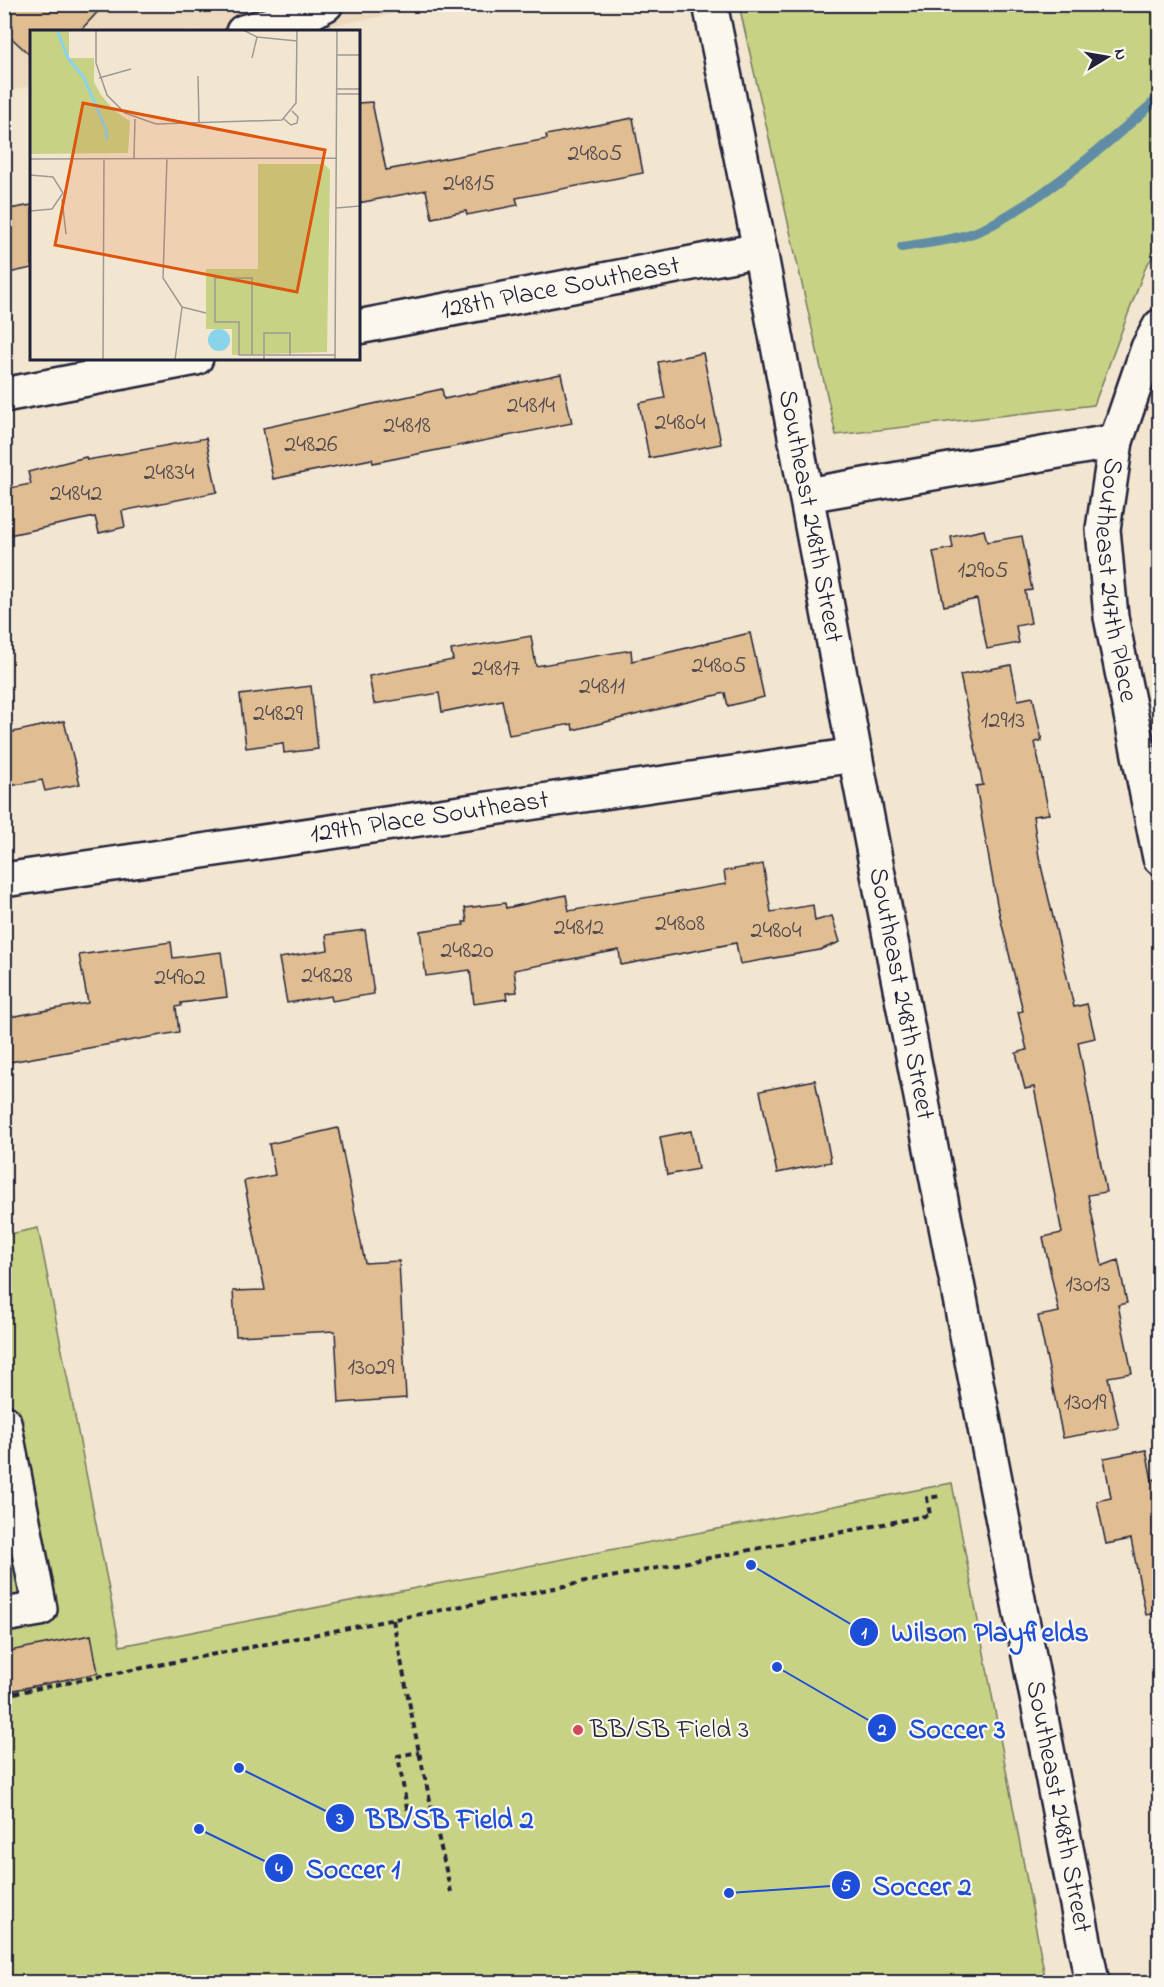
<svg xmlns="http://www.w3.org/2000/svg" width="1164" height="1987" font-family="'Indie Flower',sans-serif">
<style>
.built{fill:#eddabe}
.green{fill:#c7d285;stroke:#747a60;stroke-width:1.5}
.lines{fill:none;stroke-linecap:round;stroke-linejoin:round}
.stream{stroke:#608da5;stroke-width:10}
.building{fill:#e0be92;stroke:#22223b;stroke-width:1.5}
.minor-casing{stroke:#22223b;stroke-width:38}
.path{stroke:#22223b;stroke-width:4;stroke-dasharray:6 4.5;stroke-linecap:butt}
.minor{stroke:#fbf7ec;stroke-width:33}
.poi-dot{fill:#d1495b;stroke:#fbf7ec;stroke-width:2}
.labels{text-anchor:middle;dominant-baseline:central;stroke-width:4.5;stroke-linejoin:round;paint-order:stroke}
.number-label{font-size:24px;fill:#524951}
.street-label{font-size:27px;fill:#22223b;stroke:#fbf7ec}
.poi-label{font-size:27px;fill:#22223b;stroke:#fbf7ec;text-anchor:start}
.inset-river{fill:none;stroke:#8ad4eb;stroke-width:3}
.inset-road{fill:none;stroke:#9f9895;stroke-width:1.5}
.view{fill:#de560e;fill-opacity:0.15;stroke:#de560e;stroke-width:3}
.inset-edge{fill:none;stroke:#22223b;stroke-width:3}
.leader{fill:none;stroke:#1d4ed8;stroke-width:2}
.callout-dot{fill:#1d4ed8;stroke:#fbf7ec;stroke-width:2}
.mark-label{font-size:18px;text-anchor:middle;font-weight:bold;fill:#fff}
.callout-label{font-size:28px;text-anchor:middle;font-weight:bold;fill:#1d4ed8;stroke:#fbf7ec;stroke-width:4.5;stroke-linejoin:round;paint-order:stroke}
</style>
<rect width="100%" height="100%" fill="#f3e6d1"/>
<filter id="ink" filterUnits="userSpaceOnUse"><feTurbulence type="fractalNoise" baseFrequency=".0167" numOctaves="2"/><feDisplacementMap in="SourceGraphic" scale="12" xChannelSelector="R" yChannelSelector="G"/><feConvolveMatrix kernelMatrix="1 2 1 2 8 2 1 2 1" color-interpolation-filters="sRGB"/></filter>
<g filter="url(#ink)">
<path class="built" d="M5,5H441L306,31L32,32L31,86L5,92Z"/>
<path class="green" d="M739,5H1159V249L1146,266L1094,405L836,435Z
M38,1228L120,1646L952,1483L1046,1982H5V1235Z"/>
<g class="lines">
<path class="stream" d="M902,247C931,242 965,240 991,225C1051,193 1109,142 1160,97"/>
</g>
<path class="building" d="M4,4H105L79,32H32V57L4,31Z
M372,102L386,170L547,139L546,135L633,118L643,173L516,198L518,205L467,215L466,211L432,218L426,190L358,203V103Z
M32,205V268L4,274V210Z
M703,353L721,444L649,458L639,403L665,398L658,362Z
M561,374L572,423L373,463L372,459L273,479L263,428L442,389L444,399Z
M206,438L217,492L122,511L125,527L99,533L95,517L4,536V489L31,484L28,472L86,457L87,460L110,456Z
M984,530L987,542L1022,536L1032,590L1025,591L1031,623L1016,626L1019,643L987,649L977,599L944,606L933,552L953,548L951,537Z
M750,633L764,697L728,706L725,693L573,730L572,724L509,735L502,700L442,712L439,693L374,704L369,676L453,660L451,650L531,636L536,666L631,650L632,661Z
M1011,665L1018,700L1033,697L1042,741L1035,742L1049,814L1033,816L1039,857L1074,1007L1087,1004L1095,1038L1078,1042L1106,1192L1088,1195L1102,1266L1118,1260L1127,1303L1118,1305L1132,1373L1108,1377L1119,1428L1063,1438L1038,1316L1059,1312L1043,1237L1062,1233L1034,1087L1025,1089L1016,1053L1027,1050L1018,1012L1023,1011L997,904L976,786L983,785L960,675Z
M311,686L318,749L284,753L283,743L246,748L240,695Z
M64,721L80,784L45,791L42,780L4,787V734Z
M763,864L771,912L813,905L815,921L832,916L840,942L820,950L740,964L736,943L621,965L619,950L514,970L517,992L506,993L507,999L474,1004L470,970L426,976L420,931L464,925L463,922H467L465,908L505,903L506,908L566,895L569,911L726,884L724,871Z
M365,930L374,994L332,1001L331,996L287,1003L279,958L328,950L326,935Z
M171,942L173,958L221,952L227,997L181,1003V1006L176,1007L179,1032L4,1063V1018L88,1003L79,955Z
M815,1080L831,1162L777,1173L760,1091Z
M338,1128L365,1263L399,1261L406,1398L339,1403L335,1331L236,1336L233,1291L265,1290L244,1181L275,1175L269,1144Z
M691,1131L698,1169L667,1175L660,1137Z
M1146,1450L1152,1480L1156,1479L1160,1496V1613L1146,1615L1131,1539L1106,1544L1097,1501L1111,1498L1104,1458Z
M91,1635L98,1673L4,1692V1652Z"/>
<g class="lines">
<g class="minor-casing">
<g id="minor">
<path id="s1" d="M710,4L760,250L855,755L1092,1982"/>
<path d="M243,32L306,15L326,4"/>
<path id="s2" d="M1160,326L1148,348L1116,441L1103,529L1111,617L1160,858"/>
<path id="s3" d="M358,327L760,250"/>
<path d="M4,395L196,358"/>
<path d="M807,495L1116,441"/>
<path id="s4" d="M4,880L855,755"/>
<path d="M4,1422L40,1609L4,1615"/>
</g>
</g>
<path class="path" d="M393,1620L419,1752L451,1892
M4,1695L930,1515L927,1498L941,1496
M409,1820L398,1756L419,1752"/>
<use href="#minor" class="minor"/>
</g>
</g>
<circle class="poi-dot" cx="578" cy="1730" r="6"/>
<g class="labels">
<g class="number-label">
<text x="595" y="154">24805</text>
<text x="469" y="184">24815</text>
<text x="531" y="406">24814</text>
<text x="680" y="423">24804</text>
<text x="407" y="426">24818</text>
<text x="311" y="445">24826</text>
<text x="169" y="473">24834</text>
<text x="76" y="494">24842</text>
<text x="983" y="571">12905</text>
<text x="719" y="666">24805</text>
<text x="496" y="669">24817</text>
<text x="602" y="687">24811</text>
<text x="278" y="714">24829</text>
<text x="1003" y="721">12913</text>
<text x="680" y="924">24808</text>
<text x="579" y="928">24812</text>
<text x="776" y="931">24804</text>
<text x="467" y="951">24820</text>
<text x="327" y="976">24828</text>
<text x="180" y="978">24902</text>
<text x="1088" y="1285">13013</text>
<text x="371" y="1368">13029</text>
<text x="1085" y="1403">13019</text>
</g>
<g class="street-label">
<text stroke="none"><textPath href="#s3" startOffset="206">128th Place Southeast</textPath></text>
<text stroke="none"><textPath href="#s1" startOffset="522">Southeast 248th Street</textPath></text>
<text stroke="none"><textPath href="#s2" startOffset="264">Southeast 247th Place</textPath></text>
<text stroke="none"><textPath href="#s4" startOffset="430">129th Place Southeast</textPath></text>
<text stroke="none"><textPath href="#s1" startOffset="1008">Southeast 248th Street</textPath></text>
<text stroke="none"><textPath href="#s1" startOffset="1836">Southeast 248th Street</textPath></text>
</g>
<g class="poi-label">
<text x="590" y="1730">BB/SB Field 3</text>
</g>
</g>
<g transform="translate(30 30)">
<rect width="330" height="330" fill="#f3e6d1"/>
<path d="M0,0H39V28H64V52L71,65L85,81L100,91L98,123L0,124ZM228,134H294L300,140L297,322L202,325V299H176V239H228Z" fill="#c7d285"/>
<path d="M178 310a11 11 0 1 1 22 0a11 11 0 1 1-22 0Z" fill="#8ad4eb"/>
<path class="inset-river" d="M27,0L38,28L54,48L76,99L77,110"/>
<path class="inset-road" d="M66,0V33L77,65L95,83L126,94L252,90L266,73L267,0M213,0L227,7L267,11M307,25H330M222,28L227,7M168,46L169,93M69,48L101,39M307,59H330M307,64H330M254,89L261,95L267,93L268,87L262,81M104,128L105,89M137,128L133,248L152,277L176,283M0,129L306,128M0,145L23,147L33,163L22,179L0,181M32,169L36,204M306,178L330,176M222,325V248H185V292H209V325H305M73,330L74,128M145,330L152,277M234,330V303H260V326M305,330L307,0"/>
<path class="view" d="M53,73L295,120L267,262L25,215Z"/>
<rect width="330" height="330" class="inset-edge"/>
</g>
<path class="leader" d="M751 1565L864 1632M777 1667L882 1728M239 1768L340 1818M199 1829L279 1868M729 1893L846 1885"/>
<g class="callout-dot">
<circle cx="751" cy="1565" r="6"/>
<circle cx="777" cy="1667" r="6"/>
<circle cx="239" cy="1768" r="6"/>
<circle cx="199" cy="1829" r="6"/>
<circle cx="729" cy="1893" r="6"/>
<circle cx="864" cy="1632" r="15"/>
<circle cx="882" cy="1728" r="15"/>
<circle cx="340" cy="1818" r="15"/>
<circle cx="279" cy="1868" r="15"/>
<circle cx="846" cy="1885" r="15"/>
</g>
<g class="mark-label">
<text x="864" y="1638">1</text>
<text x="882" y="1735">2</text>
<text x="340" y="1824">3</text>
<text x="279" y="1874">4</text>
<text x="846" y="1891">5</text>
</g>
<g class="callout-label">
<text x="990" y="1641">Wilson Playfields</text>
<text x="957" y="1738">Soccer 3</text>
<text x="450" y="1828">BB/SB Field 2</text>
<text x="353" y="1878">Soccer 1</text>
<text x="922" y="1895">Soccer 2</text>
</g>
<rect width="1164" height="1987" fill="none" stroke="#fbf7ec" stroke-width="24"/>
<rect x="12" y="12" width="1140" height="1963" fill="none" stroke="#22223b" stroke-width="2" filter="url(#ink)"/>
<g transform="translate(1107 57) rotate(79)" stroke="#fbf7ec" stroke-width="4.5" paint-order="stroke">
<path d="M0-4.5L10 22L0 15L-10 22Z" fill="#22223b"/>
<text y="-9" font-size="16" font-weight="bold" text-anchor="middle" fill="#22223b">N</text>
</g>
</svg>
